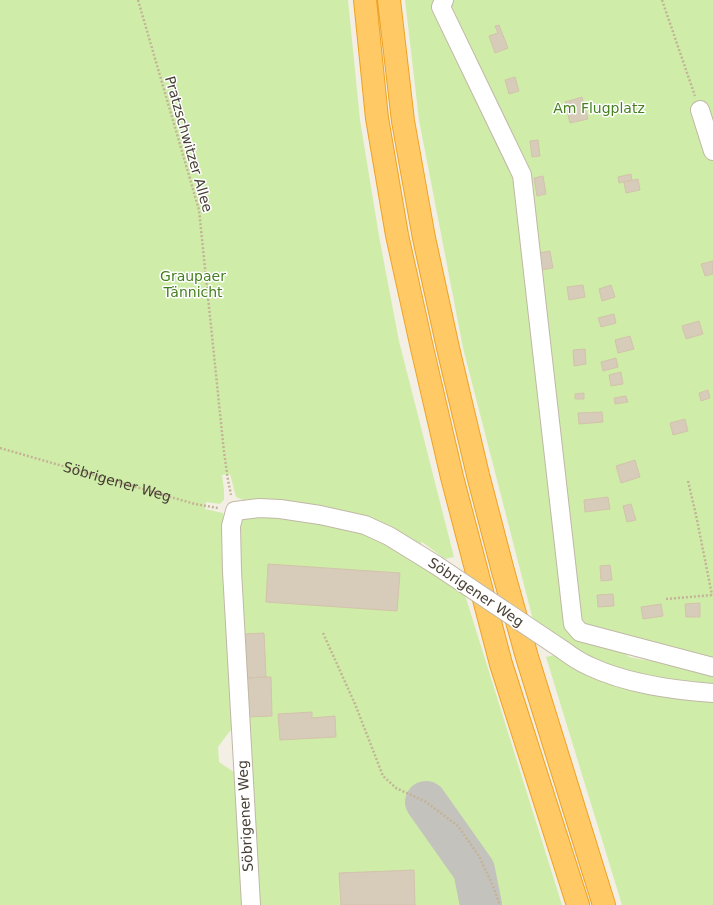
<svg xmlns="http://www.w3.org/2000/svg" width="713" height="905" font-family="'DejaVu Sans',sans-serif">
<style>
.green{fill:#cfeda9}
.lines{fill:none;stroke-linecap:round;stroke-linejoin:round}
.taxiway{stroke:#c4c2bd;stroke-width:42}
.building{fill:#d7cbb9;stroke:#d3c3ab}
.minor-casing{stroke:#c1b7a6;stroke-width:20}
.highway-casing{stroke:#eea225;stroke-width:24}
.path{stroke:#c4b396;stroke-width:2.5;stroke-dasharray:2 2;stroke-linecap:butt}
.minor{stroke:#fff;stroke-width:18}
.highway{stroke:#ffca65;stroke-width:22}
.minor-bridge-casing{stroke:#c1b7a6;stroke-width:20;stroke-linecap:butt}
.minor-bridge{stroke:#fff;stroke-width:18}
.labels{text-anchor:middle;dominant-baseline:central;stroke-width:3;stroke-linejoin:round;paint-order:stroke}
.park-label{font-size:14px;fill:#457f20;stroke:#fff}
.street-label{font-size:14px;fill:#473f34;stroke:#fff}
</style>
<rect width="100%" height="100%" fill="#f4efe5"/>
<path class="green" d="M0,0H348L360,120L379,236L399,341L454,557L445,559L422,542L420,545L367,519L323,506L284,501L259,499L243,500L236,497L230,474L222,475L224,490V500L220,504L206,502L205,509L223,513L233,727L218,747L219,762L237,774L246,905H0Z
M405,0H713V662L568,628L618,646L629,657L639,659L652,661L666,660L713,670V687L619,671L576,651V648L533,620L463,348L419,120Z
M256,514L361,530L416,560L465,595L562,905H254L237,526L244,519Z
M554,655L582,673L713,698V905H622L546,657Z"/>
<g class="lines">
<path class="taxiway" d="M426,802L474,870L481,905"/>
</g>
<path class="building" d="M499,25L508,48L495,53L489,36L498,33L495,26Z
M515,77L519,91L509,94L505,80Z
M582,97L588,119L570,123L565,102Z
M538,140L540,156L532,157L530,141Z
M631,174L632,180L619,183L618,177Z
M543,176L546,194L537,196L534,178Z
M638,179L640,190L626,193L624,182Z
M550,251L553,268L541,270L539,253Z
M713,261V274L705,276L701,264Z
M583,285L585,297L569,300L567,287Z
M611,285L615,297L602,301L599,289Z
M614,314L616,323L601,327L598,318Z
M699,321L703,334L686,339L682,326Z
M630,336L634,349L618,353L615,340Z
M585,349L586,364L574,366L573,350Z
M616,358L618,367L603,371L601,362Z
M621,372L623,384L611,386L609,375Z
M708,390L710,398L701,401L699,393Z
M584,393V399H575V394Z
M626,396L628,402L615,404L614,398Z
M602,412L603,422L579,424L578,413Z
M685,419L688,431L673,435L670,423Z
M635,460L640,477L621,483L616,466Z
M608,497L610,509L585,512L584,500Z
M631,504L636,520L627,522L623,506Z
M268,564L400,573L397,611L266,602Z
M610,565L612,580L601,581L600,566Z
M613,594L614,606L598,607L597,595Z
M700,603V617H686L685,604Z
M661,604L663,616L643,619L641,607Z
M264,633L266,677L247,678L244,634Z
M271,677L272,716L249,717L247,678Z
M312,712V718L335,716L336,737L280,740L278,714Z
M414,870L415,905H341L339,873Z"/>
<g class="lines">
<g class="minor-casing">
<path id="minor" d="M444,0L441,7L522,175L573,624L580,632L713,667
M700,110L713,151
M563,650C571,656 580,662 589,666C627,684 672,690 713,693
M251,905L232,571L231,526L235,511L259,508L280,509L320,515L365,525L389,536L436,565"/>
</g>
<g class="highway-casing">
<path id="highway" d="M365,0L377,118L397,235L422,348L452,477L501,664L578,905
M389,0L403,121L424,238L448,348L478,475L503,571L527,657L604,905"/>
</g>
<g class="path">
<path d="M138,0L199,210L224,452L228,480L231,495"/>
<path d="M662,0L695,96"/>
<path id="s1" d="M0,448L195,504L218,508"/>
<path d="M688,481L696,515L712,595"/>
<path d="M666,599L713,595"/>
<path d="M323,633L355,704L383,776L396,788L426,802L458,826L479,856L493,886L500,905"/>
</g>
<use href="#minor" class="minor"/>
<use href="#highway" class="highway"/>
<g class="minor-bridge-casing">
<path id="minor-bridge" d="M436,565L563,650"/>
</g>
<use href="#minor-bridge" class="minor-bridge"/>
</g>
<g class="labels">
<g class="park-label">
<text x="599" y="108">Am Flugplatz</text>
<text x="193" y="276">Graupaer<tspan x="193" dy="16">Tännicht</tspan></text>
</g>
<g class="street-label">
<text transform="translate(189 144) rotate(74)">Pratzschwitzer Allee</text>
<text stroke="none"><textPath href="#s1" startOffset="122">Söbrigener Weg</textPath></text>
<text transform="translate(476 592) rotate(34)">Söbrigener Weg</text>
<text transform="translate(245 816) rotate(-93)">Söbrigener Weg</text>
</g>
</g>
</svg>
